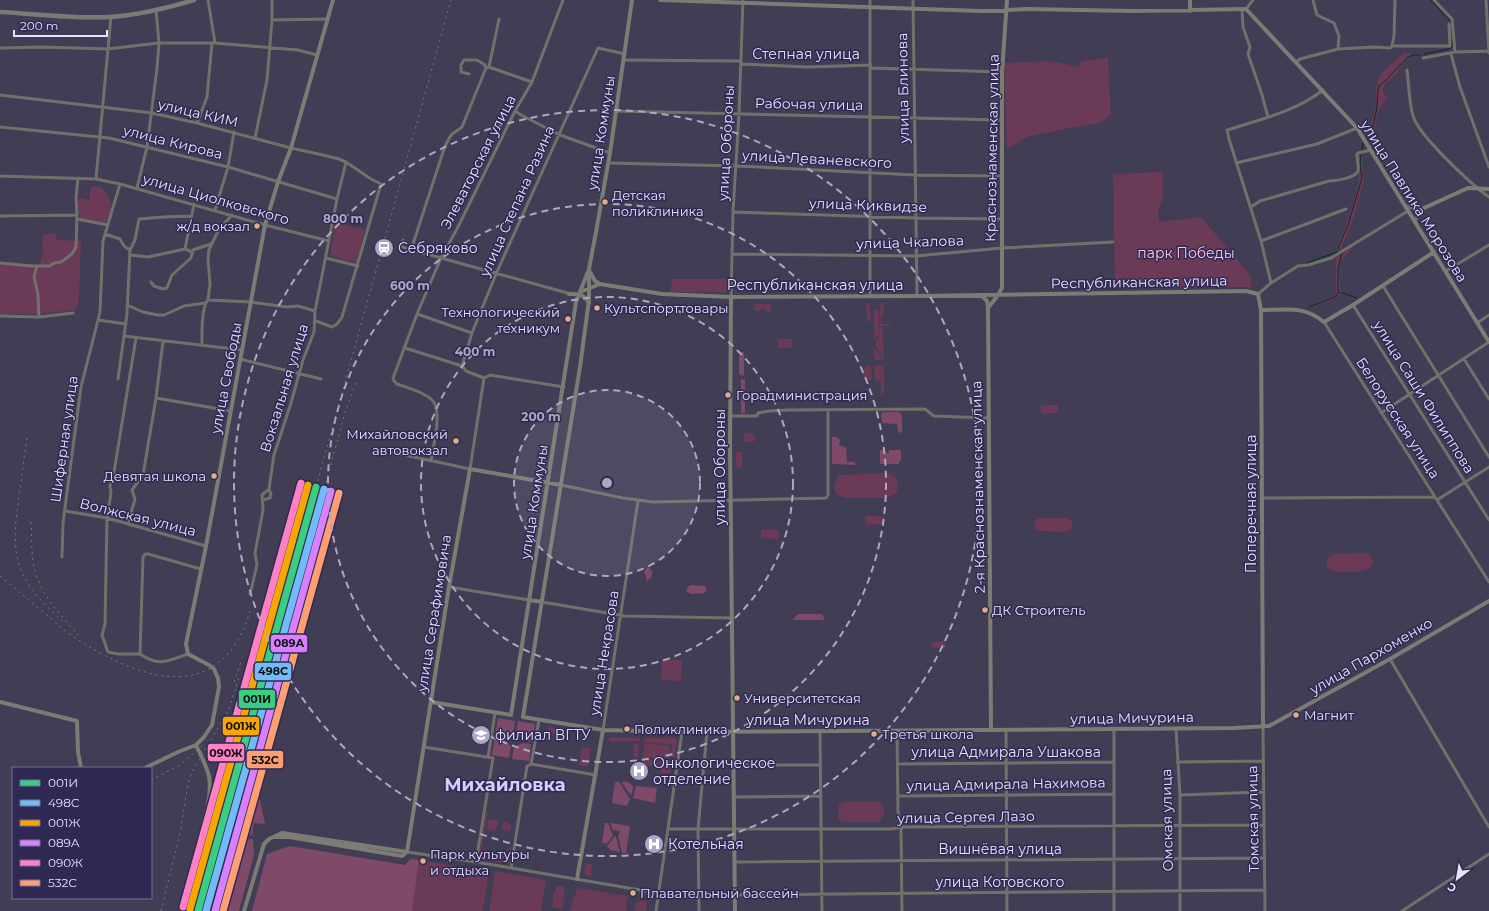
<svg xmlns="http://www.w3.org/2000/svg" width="1489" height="911" font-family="Montserrat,sans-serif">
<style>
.green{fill:#6b3a57}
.forest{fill:#7f4a69}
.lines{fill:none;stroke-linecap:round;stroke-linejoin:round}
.stream{stroke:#062e25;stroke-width:1}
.street{stroke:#70716b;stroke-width:3}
.secondary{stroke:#7c7c75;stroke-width:4}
.primary{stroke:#7b7a76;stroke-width:4.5}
.rail{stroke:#7c7a7f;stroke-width:1;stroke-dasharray:2 4;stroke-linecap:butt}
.rail-1-casing{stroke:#2f2953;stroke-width:10}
.rail-2-casing{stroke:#2f2953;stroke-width:10}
.rail-3-casing{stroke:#2f2953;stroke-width:10}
.rail-4-casing{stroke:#2f2953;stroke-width:10}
.rail-5-casing{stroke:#2f2953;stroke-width:10}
.rail-6-casing{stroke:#2f2953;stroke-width:10}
.rail-1{stroke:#3ace82;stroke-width:7}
.rail-2{stroke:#73baf8;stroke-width:7}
.rail-3{stroke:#f7a600;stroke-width:7}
.rail-4{stroke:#d880ff;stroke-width:7}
.rail-5{stroke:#ff80c5;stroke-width:7}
.rail-6{stroke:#fd9f72;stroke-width:7}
.ring{fill:none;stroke:#aba9c2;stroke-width:2;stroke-dasharray:7 5}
.bus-dot{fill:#e5ac83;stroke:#2f2953;stroke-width:1.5}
.labels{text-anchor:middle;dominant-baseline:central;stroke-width:3;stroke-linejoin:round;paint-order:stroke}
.bus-label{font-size:13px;fill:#e4e3fe;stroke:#2f2953;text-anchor:start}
.street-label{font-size:14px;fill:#e4e3fe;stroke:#2f2953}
.poi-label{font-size:14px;fill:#e4e3fe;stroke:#2f2953;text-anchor:start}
.park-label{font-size:14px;fill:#fdc4df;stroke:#2f2953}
.district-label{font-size:18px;font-weight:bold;fill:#d2cff9;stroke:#2f2953}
.centre{fill:#aba9c2;stroke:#2f2953;stroke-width:2}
.ring-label{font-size:12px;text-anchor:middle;font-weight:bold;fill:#aba9c2;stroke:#2f2953;stroke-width:3;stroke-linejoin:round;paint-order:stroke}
.line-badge{stroke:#2f2953;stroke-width:1.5}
.pale-badge-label{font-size:11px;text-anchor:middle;font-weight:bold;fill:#111}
</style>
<rect width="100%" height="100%" fill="#403d54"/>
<path class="green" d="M1405,52L1411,54L1412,56L1407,59L1396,74L1384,85L1382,91L1387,97L1378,112L1372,139L1368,135L1376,105V90L1379,76L1391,64Z
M1108,58L1111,114L1101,123L1064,129L1027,137L1007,149L1004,63L1050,61L1080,67L1081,61Z
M1359,156L1363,157L1362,166L1364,180L1353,220L1342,246L1341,251H1339L1337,250V246L1345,227L1354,201L1359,180Z
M1163,172V199L1158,211L1159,222L1201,217L1251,276V287H1115L1113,174Z
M95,186L101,187L111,201L110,217L105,223L80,218L77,204L79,198L89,200L91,187Z
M335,223L365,229L357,263L330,256Z
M56,233L57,240L81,241L79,299L76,310L35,314H0V264L17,265L40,264L43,253L42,240L43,234Z
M1350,249H1352C1348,253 1344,257 1341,262C1337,272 1341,284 1341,295L1329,301L1321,303L1322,301L1335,296L1336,292V259L1337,257Z
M672,279H728L727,292H670Z
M866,303H870L871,321H867Z
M880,303H884V313L881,317V324H890V326H880Z
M754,304H771V311H766L763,308L761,309L760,311H755Z
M874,310H879V326H874Z
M874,327H884L874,341Z
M883,329L884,357C873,344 874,343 883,329Z
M778,339H792V348H778Z
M874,348L884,359V360H874Z
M884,365V393L881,395V381L875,380L874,366Z
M866,366H871L872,379H863V372Z
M1041,405H1058V413H1041Z
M744,433H750L755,437V441L744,442Z
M736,452H742V469L736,467Z
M888,473C897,476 899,483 897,492L890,497L886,498H845L836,494L834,488L837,477L840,475Z
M867,516H881L884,518V524L866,525L865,518Z
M1039,518H1068L1072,522V528L1067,532L1039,531L1035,529L1034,522Z
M761,530H779V539L761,538Z
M1363,553L1369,554L1373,560L1371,567C1365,573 1342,573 1333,571C1330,570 1328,568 1326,565L1327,559L1333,554Z
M944,641L945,642V648H931L932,642Z
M662,659L682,660L681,681L661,680Z
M547,727L558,728L560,729L559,734L558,735L548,733Z
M610,737L640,738V741H609Z
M644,738H675L677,741L675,757L670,756L672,746L671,744L644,743Z
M638,743L639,746L638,758L635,757L633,754L634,745Z
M644,744L670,745L669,757L643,758Z
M582,747L591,748L588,766L579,765Z
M644,760H656L658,762V766L644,765Z
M662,760L672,761L670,773H660V762Z
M843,802H879L884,807V814L879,822H842L838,818L839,805Z
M486,811H488L482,849H480Z
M489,819L498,820L496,831L487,829Z
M506,822L511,825L510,831L502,830L503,823Z
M510,845L512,846L509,864L496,862L501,853L509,854Z
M479,849L488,851L491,857V861L478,858Z
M419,860L489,871L483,911H412Z
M586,863L592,864L591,876L584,875Z
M495,871L546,880L541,911H489Z
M556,886L565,887L563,901L565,902L564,905H563L562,909L552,907L554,891H556Z
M577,888L628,896L626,911H570Z
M640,900L647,901L646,911H635L636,901L640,902Z"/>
<path class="forest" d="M741,352H744V376L739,374V357Z
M741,379L745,380V414L741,413Z
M883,412H899L902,416V433L898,432L897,424L882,423L881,414Z
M832,437H837L840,440L839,445L846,448L847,462H854L856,465L832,464Z
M880,450H884V453H889V450H901V460L899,462V464H880Z
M647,567H649L652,571V577L647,581L646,580V575L644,573Z
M691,585L704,586L706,587L707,590L704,593L691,594L686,591L687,588Z
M798,614H822L825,620H793L794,618Z
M498,718L515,721L513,734L504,737L495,736Z
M518,721L535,724L532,742L524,740L521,737L516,734Z
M495,738L503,739L506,743L511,746L509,758L492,755Z
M523,743L531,744L529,761L512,759L514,747Z
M255,776L265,824L254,823L252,835L230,837L239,807Z
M624,781L628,782L633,786L632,794L631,795L622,783Z
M615,782H619L630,799L627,806L612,803Z
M636,786L657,788L655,803L633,798Z
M605,823H608L613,836L606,844L602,842Z
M610,823L630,826L626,853H622L618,836L620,831L613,830Z
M615,836L616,837L620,852L610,850L607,846Z
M253,839L254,855L239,911H211L230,840Z
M290,846L405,865L411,859L419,860L412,911H252L267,854Z"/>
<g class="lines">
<path class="stream" d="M1431,0L1451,22
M1424,54L1449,49L1452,47L1453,41
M1367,140L1370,137L1374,122L1377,107L1378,89L1379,86L1386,80L1408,57L1413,55H1421
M1362,150L1363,143
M1340,250L1338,248L1348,225L1362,178L1360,165L1361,155
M1307,263L1340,251
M1339,292L1357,298
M1309,307L1335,297L1338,294V269L1342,253"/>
<path class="street" d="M208,0L215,43
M913,0L917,296
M1434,0L1452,19L1455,52
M1486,0L1489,53
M1246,9L1253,0
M1242,10L1243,27L1250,47L1248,54L1262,95L1268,117
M272,20L328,19
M1392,46L1394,36L1395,0
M0,48L42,47L107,49L159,43H215L298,50L317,55
M1338,49L1375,47L1390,48L1392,46H1450L1449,24
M1451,54L1460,87L1489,167
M1423,58L1455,52L1489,51
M624,60L741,61
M1296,62L1300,59L1338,49L1339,36L1334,23L1317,15L1313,0
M741,64L808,67L871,65
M489,67L532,82
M486,68L489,67L499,19
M871,68L1002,72
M1407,70C1409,85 1409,102 1413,116C1419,136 1471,184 1489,197
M0,95L152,113L197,123L291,148L323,155L339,159L346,162L371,179L381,184L342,317L337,324L332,327L316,321
M515,111L521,115L560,135L610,153
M616,111L1002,120
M197,123L207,97L212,43
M0,127L109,138L228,167L337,199
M255,138L267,80L272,20V0
M608,163L737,166L915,175L1002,176
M1236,163L1317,144L1357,128
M0,176L96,179L120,184L265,225L329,241
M96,179L111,16
M137,188L147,147L157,68L159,43L156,10
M1406,206L1415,209L1424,208
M1251,207L1260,201L1329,181C1335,181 1356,178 1358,171C1359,166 1357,159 1357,155L1358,153L1371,150
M215,210L228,167L234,132
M733,212L916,218L1002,219
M0,216L77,215
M191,216L164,217L139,219L135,240L130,250L127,314L124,336L242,350
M77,219L108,225
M1415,222L1418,214L1423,209
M105,234L120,239L124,246L130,250
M403,240L401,246L405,248L571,294
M1261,241L1346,209
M185,249L194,204
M411,250L445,146L451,135L462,127L486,68L485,65L477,60H464L461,65V72L469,74
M732,254L916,256L1002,248L1113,242
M130,255L148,257L185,249L192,252
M326,258L358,266
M0,263L32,266H50L54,263L61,262L72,254L76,247L77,215L76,198L78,178
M37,266L34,277L38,294L39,317
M1446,271L1489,245
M151,282L154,286L163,289L167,288L172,275L191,258L193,250L211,244
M1271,283L1298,266L1308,265L1331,258L1408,211
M1383,286L1489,457
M1258,294L1271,283L1261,241L1229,139L1227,130C1259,120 1297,111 1323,90
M870,296V0
M731,297L733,212L739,114L743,0
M208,300L251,302L287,307L298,306L315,311
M127,305L143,312L158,315H164L184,306L205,303
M1353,305L1489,520
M417,314L472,333
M0,316L39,317L73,313
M98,320L126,324
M1324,322L1489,582
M1477,323L1489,315
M136,338L113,478L110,486L111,493L107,518L105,624L102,635L108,652L118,654H140
M202,345C202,334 201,307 208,300L210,284L208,259L209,250L219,229L232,215
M405,348L462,366L466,371L484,378
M240,359L321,379
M1464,359L1489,399
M462,366L472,333L496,274L598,48L625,54
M484,378L490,375L564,387
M118,379L124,336
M156,398L231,411
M1381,413L1489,342
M731,416H757L758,413L769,411L788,410L925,409L934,416L988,418
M391,452L470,469L484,378
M431,461C433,447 443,410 432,400C424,392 408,388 397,384L394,381L393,378L417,314L441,258L458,227L515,111L532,82L563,0
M561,485L623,498L653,502L826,498L828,495V410
M1262,498L1435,497
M262,500L270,498L271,494L269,489
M1437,500L1489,467
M65,511L107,518L206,546
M128,523L135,499L132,490L143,475L156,398L163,341
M62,557L63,523L81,387L100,312L103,241L120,184
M449,587L529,600
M250,594L257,565L255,553L263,510L262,495L269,489L274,455L291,403L303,360L314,332L315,311L337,199L346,162
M542,602L625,616L732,618
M188,654C168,661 159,667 140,654L143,557L145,554H148L201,569
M1390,659L1489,827
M1263,727L1265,911
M1176,729L1180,795V911
M603,730L638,501
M1006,730L1007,911
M820,731L822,911
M897,731L898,812L901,827L902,911
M424,747L493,758L476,862
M488,757L495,713
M1177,762L1263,761
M531,764L596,775
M899,764L1114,762
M734,765H820
M1180,795L1263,792
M898,796L1114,794
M734,797L821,796
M668,829H892L901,827L1263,825
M407,852L476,862L658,893
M735,862L1264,858
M511,868L527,766L531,764L539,720
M735,895L1264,890
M656,911L682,732
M699,911L698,829L707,732
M1114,911V729
M1402,911L1489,854"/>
<path class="secondary" d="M660,0L981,11L1027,9L1133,11L1246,9L1357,128L1489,342
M1190,11V0
M1424,208L1468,188L1489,189
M589,269V300L580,367L523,717L603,730L682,732L1114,729L1234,728L1269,726L1390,659L1489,601
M590,272L595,281L600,284
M580,292L600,284L662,294L731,297L917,296L1246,291L1258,294L1261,310L1263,727
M569,294C579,294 584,294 589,303
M981,295L987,301L988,308
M731,297L730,445L735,911
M1261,310C1286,310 1303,305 1324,322L1353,305L1434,252
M529,600L542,602
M0,702L77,721L78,752L81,768
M431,702L511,715L576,302L589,269L596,232L610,153L632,0
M991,730L988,308L998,295L1002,288V72L1007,0
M145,768L178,752L196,745L204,737L212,725L219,687L218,678L214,669L209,665L188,654L186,644L206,546L265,225L278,182L291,148L333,0
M276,837H289L402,856L407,852
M407,852L449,587L470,469L561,485
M577,879L603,730
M181,911L208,805C213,776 208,771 196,745
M244,911L264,844L269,839L282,833L407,852"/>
<path class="primary" d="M0,12C36,14 74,19 110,17C139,15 167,8 194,0"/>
<path class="rail" d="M27,438C24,457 22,476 19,496C15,527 10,557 29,585C38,599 51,610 62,621
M316,487L451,0
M31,522C32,537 31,553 34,567C40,596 63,617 81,638
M0,576C16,589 31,602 47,615C55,622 62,629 71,635C137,680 222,710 251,608
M234,682L242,659
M256,737L345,413L357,380
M151,780L180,765L202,746
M161,911L180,834L188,784L192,772L229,709L239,677"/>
<g class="rail-1-casing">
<path id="rail-1" d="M198,911L316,487"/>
</g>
<g class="rail-2-casing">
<path id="rail-2" d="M206,911L324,489"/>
</g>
<g class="rail-3-casing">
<path id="rail-3" d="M190,909L308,485"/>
</g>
<g class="rail-4-casing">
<path id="rail-4" d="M215,911L331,491"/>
</g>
<g class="rail-5-casing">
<path id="rail-5" d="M183,907L301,483"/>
</g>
<g class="rail-6-casing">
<path id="rail-6" d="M223,911L339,493"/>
</g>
<use href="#rail-1" class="rail-1"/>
<use href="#rail-2" class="rail-2"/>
<use href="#rail-3" class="rail-3"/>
<use href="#rail-4" class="rail-4"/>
<use href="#rail-5" class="rail-5"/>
<use href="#rail-6" class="rail-6"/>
</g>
<circle cx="607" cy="483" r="93" fill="#aba9c2" fill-opacity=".12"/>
<g class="ring">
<circle cx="607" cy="483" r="93"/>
<circle cx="607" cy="483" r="186"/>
<circle cx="607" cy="483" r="279"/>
<circle cx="607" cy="483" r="373"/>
</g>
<defs>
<g id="station-disc" transform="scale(1)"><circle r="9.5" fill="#aba9c2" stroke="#2f2953"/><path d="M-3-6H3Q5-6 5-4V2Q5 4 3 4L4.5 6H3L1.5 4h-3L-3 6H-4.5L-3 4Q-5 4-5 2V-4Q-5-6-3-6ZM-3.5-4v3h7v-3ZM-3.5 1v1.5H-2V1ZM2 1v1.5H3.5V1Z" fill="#fff"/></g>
<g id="university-disc" transform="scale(1)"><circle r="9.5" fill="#aba9c2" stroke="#2f2953"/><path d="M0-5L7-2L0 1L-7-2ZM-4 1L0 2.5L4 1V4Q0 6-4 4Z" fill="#fff"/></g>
<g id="hospital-disc" transform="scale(1)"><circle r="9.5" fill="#aba9c2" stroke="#2f2953"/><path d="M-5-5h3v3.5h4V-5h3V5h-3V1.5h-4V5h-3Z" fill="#fff"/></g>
</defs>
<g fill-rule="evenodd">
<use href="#station-disc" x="384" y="248"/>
<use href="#university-disc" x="481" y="735"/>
<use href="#hospital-disc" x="639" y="771"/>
<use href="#hospital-disc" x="654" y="844"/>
</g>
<g class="bus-dot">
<circle cx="605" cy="202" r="3.5"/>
<circle cx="257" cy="226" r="3.5"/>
<circle cx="597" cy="308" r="3.5"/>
<circle cx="568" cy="319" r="3.5"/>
<circle cx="728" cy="395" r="3.5"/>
<circle cx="456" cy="441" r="3.5"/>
<circle cx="214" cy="476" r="3.5"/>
<circle cx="985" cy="610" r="3.5"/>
<circle cx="737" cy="698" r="3.5"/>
<circle cx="1296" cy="715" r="3.5"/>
<circle cx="627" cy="729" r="3.5"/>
<circle cx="874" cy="734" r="3.5"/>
<circle cx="423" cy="861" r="3.5"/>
<circle cx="633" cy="893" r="3.5"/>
</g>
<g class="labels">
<g class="bus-label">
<text x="612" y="195">Детская<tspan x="612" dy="16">поликлиника</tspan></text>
<text x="250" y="226" text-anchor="end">ж/д вокзал</text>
<text x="604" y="308">Культспорттовары</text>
<text x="560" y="312" text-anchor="end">Технологический<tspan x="560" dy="16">техникум</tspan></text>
<text x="736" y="395">Горадминистрация</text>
<text x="448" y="434" text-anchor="end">Михайловский<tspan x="448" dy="16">автовокзал</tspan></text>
<text x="206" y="476" text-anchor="end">Девятая школа</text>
<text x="992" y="610">ДК Строитель</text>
<text x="744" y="698">Университетская</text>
<text x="1304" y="715">Магнит</text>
<text x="634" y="729">Поликлиника</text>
<text x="882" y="734">Третья школа</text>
<text x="430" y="854">Парк культуры<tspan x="430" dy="16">и отдыха</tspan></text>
<text x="640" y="893">Плавательный бассейн</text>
</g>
<g class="street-label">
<text x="806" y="54">Степная улица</text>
<text transform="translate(903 88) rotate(-91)">улица Блинова</text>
<text transform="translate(809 104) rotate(1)">Рабочая улица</text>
<text transform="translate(198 113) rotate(13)">улица КИМ</text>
<text transform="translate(601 133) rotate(-81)">улица Коммуны</text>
<text transform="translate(173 142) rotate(14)">улица Кирова</text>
<text transform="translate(726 143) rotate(-87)">улица Обороны</text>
<text transform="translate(992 148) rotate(-89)">Краснознаменская улица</text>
<text transform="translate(817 159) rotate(3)">улица Леваневского</text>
<text transform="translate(478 162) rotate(-63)">Элеваторская улица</text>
<text transform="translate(216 199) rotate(16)">улица Циолковского</text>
<text transform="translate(517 201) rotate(-66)">улица Степана Разина</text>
<text transform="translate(1414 201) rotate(58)">улица Павлика Морозова</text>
<text transform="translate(868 205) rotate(2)">улица Киквидзе</text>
<text transform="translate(910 242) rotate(-2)">улица Чкалова</text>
<text transform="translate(1139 282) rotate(-1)">Республиканская улица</text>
<text x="815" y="285">Республиканская улица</text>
<text transform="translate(226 378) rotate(-79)">улица Свободы</text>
<text transform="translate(284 388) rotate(-73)">Вокзальная улица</text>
<text transform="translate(1424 397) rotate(58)">улица Саши Филиппова</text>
<text transform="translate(1398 418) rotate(57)">Белорусская улица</text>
<text transform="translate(64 439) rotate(-82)">Шиферная улица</text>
<text transform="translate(720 467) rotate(-90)">улица Обороны</text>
<text transform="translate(978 487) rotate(-91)">2-я Краснознаменская улица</text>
<text transform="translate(534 502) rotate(-81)">улица Коммуны</text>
<text transform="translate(1251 504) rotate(-90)">Поперечная улица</text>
<text transform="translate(138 517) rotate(14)">Волжская улица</text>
<text transform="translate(434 613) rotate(-81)">улица Серафимовича</text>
<text transform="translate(604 653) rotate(-81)">улица Некрасова</text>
<text transform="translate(1371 656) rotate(-30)">улица Пархоменко</text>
<text transform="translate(1132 718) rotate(-1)">улица Мичурина</text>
<text x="808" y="720">улица Мичурина</text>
<text x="1006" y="752">улица Адмирала Ушакова</text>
<text transform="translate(1006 784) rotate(-1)">улица Адмирала Нахимова</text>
<text transform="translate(966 817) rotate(-1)">улица Сергея Лазо</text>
<text transform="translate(1253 819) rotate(-91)">Томская улица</text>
<text transform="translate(1167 820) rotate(-91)">Омская улица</text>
<text x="1000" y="849">Вишнёвая улица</text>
<text x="1000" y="882">улица Котовского</text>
</g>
<g class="poi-label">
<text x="398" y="248">Себряково</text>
<text x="495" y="735">филиал ВГТУ</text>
<text x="653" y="763">Онкологическое<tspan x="653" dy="16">отделение</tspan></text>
<text x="668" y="844">Котельная</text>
</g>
<g class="park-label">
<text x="1186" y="253">парк Победы</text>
</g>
<g class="district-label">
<text x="505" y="785">Михайловка</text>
</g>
</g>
<circle cx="607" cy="483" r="6" class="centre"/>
<g class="ring-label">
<text x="343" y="223">800 m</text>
<text x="410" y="290">600 m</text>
<text x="475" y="356">400 m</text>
<text x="541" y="421">200 m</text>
</g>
<g class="line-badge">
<rect x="270" y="634" width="38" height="19" rx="4" fill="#d880ff"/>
<rect x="254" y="662" width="38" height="19" rx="4" fill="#73baf8"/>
<rect x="238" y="689" width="38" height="20" rx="4" fill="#3ace82"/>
<rect x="222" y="716" width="38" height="20" rx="4" fill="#f7a600"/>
<rect x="207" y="743" width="38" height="19" rx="4" fill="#ff80c5"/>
<rect x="246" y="750" width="38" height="19" rx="4" fill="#fd9f72"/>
</g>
<g class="pale-badge-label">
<text x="289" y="647">089А</text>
<text x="273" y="675">498С</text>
<text x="257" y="703">001И</text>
<text x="241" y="730">001Ж</text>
<text x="226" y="757">090Ж</text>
<text x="265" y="764">532С</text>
</g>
<rect x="12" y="767" width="140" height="132" fill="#2f2953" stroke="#777397"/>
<rect x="20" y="780" width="20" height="6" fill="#3ace82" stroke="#777397"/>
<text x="48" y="787" font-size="12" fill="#e4e3fe">001И</text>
<rect x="20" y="800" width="20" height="6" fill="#73baf8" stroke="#777397"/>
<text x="48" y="807" font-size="12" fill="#e4e3fe">498С</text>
<rect x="20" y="820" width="20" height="6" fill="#f7a600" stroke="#777397"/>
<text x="48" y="827" font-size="12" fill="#e4e3fe">001Ж</text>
<rect x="20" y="840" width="20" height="6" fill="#d880ff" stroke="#777397"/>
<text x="48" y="847" font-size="12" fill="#e4e3fe">089А</text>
<rect x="20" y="860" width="20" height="6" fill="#ff80c5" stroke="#777397"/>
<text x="48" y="867" font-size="12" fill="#e4e3fe">090Ж</text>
<rect x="20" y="880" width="20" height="6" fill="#fd9f72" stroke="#777397"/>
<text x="48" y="887" font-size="12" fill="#e4e3fe">532С</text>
<g transform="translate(1457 879) rotate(211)" stroke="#2f2953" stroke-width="3" paint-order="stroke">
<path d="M0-3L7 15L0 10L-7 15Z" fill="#e4e3fe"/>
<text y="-6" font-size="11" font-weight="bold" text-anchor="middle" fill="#e4e3fe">С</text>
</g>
<path d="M14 30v6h93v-6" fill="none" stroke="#e4e3fe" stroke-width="2"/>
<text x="20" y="30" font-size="12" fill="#e4e3fe" stroke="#2f2953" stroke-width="3" paint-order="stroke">200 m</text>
</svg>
